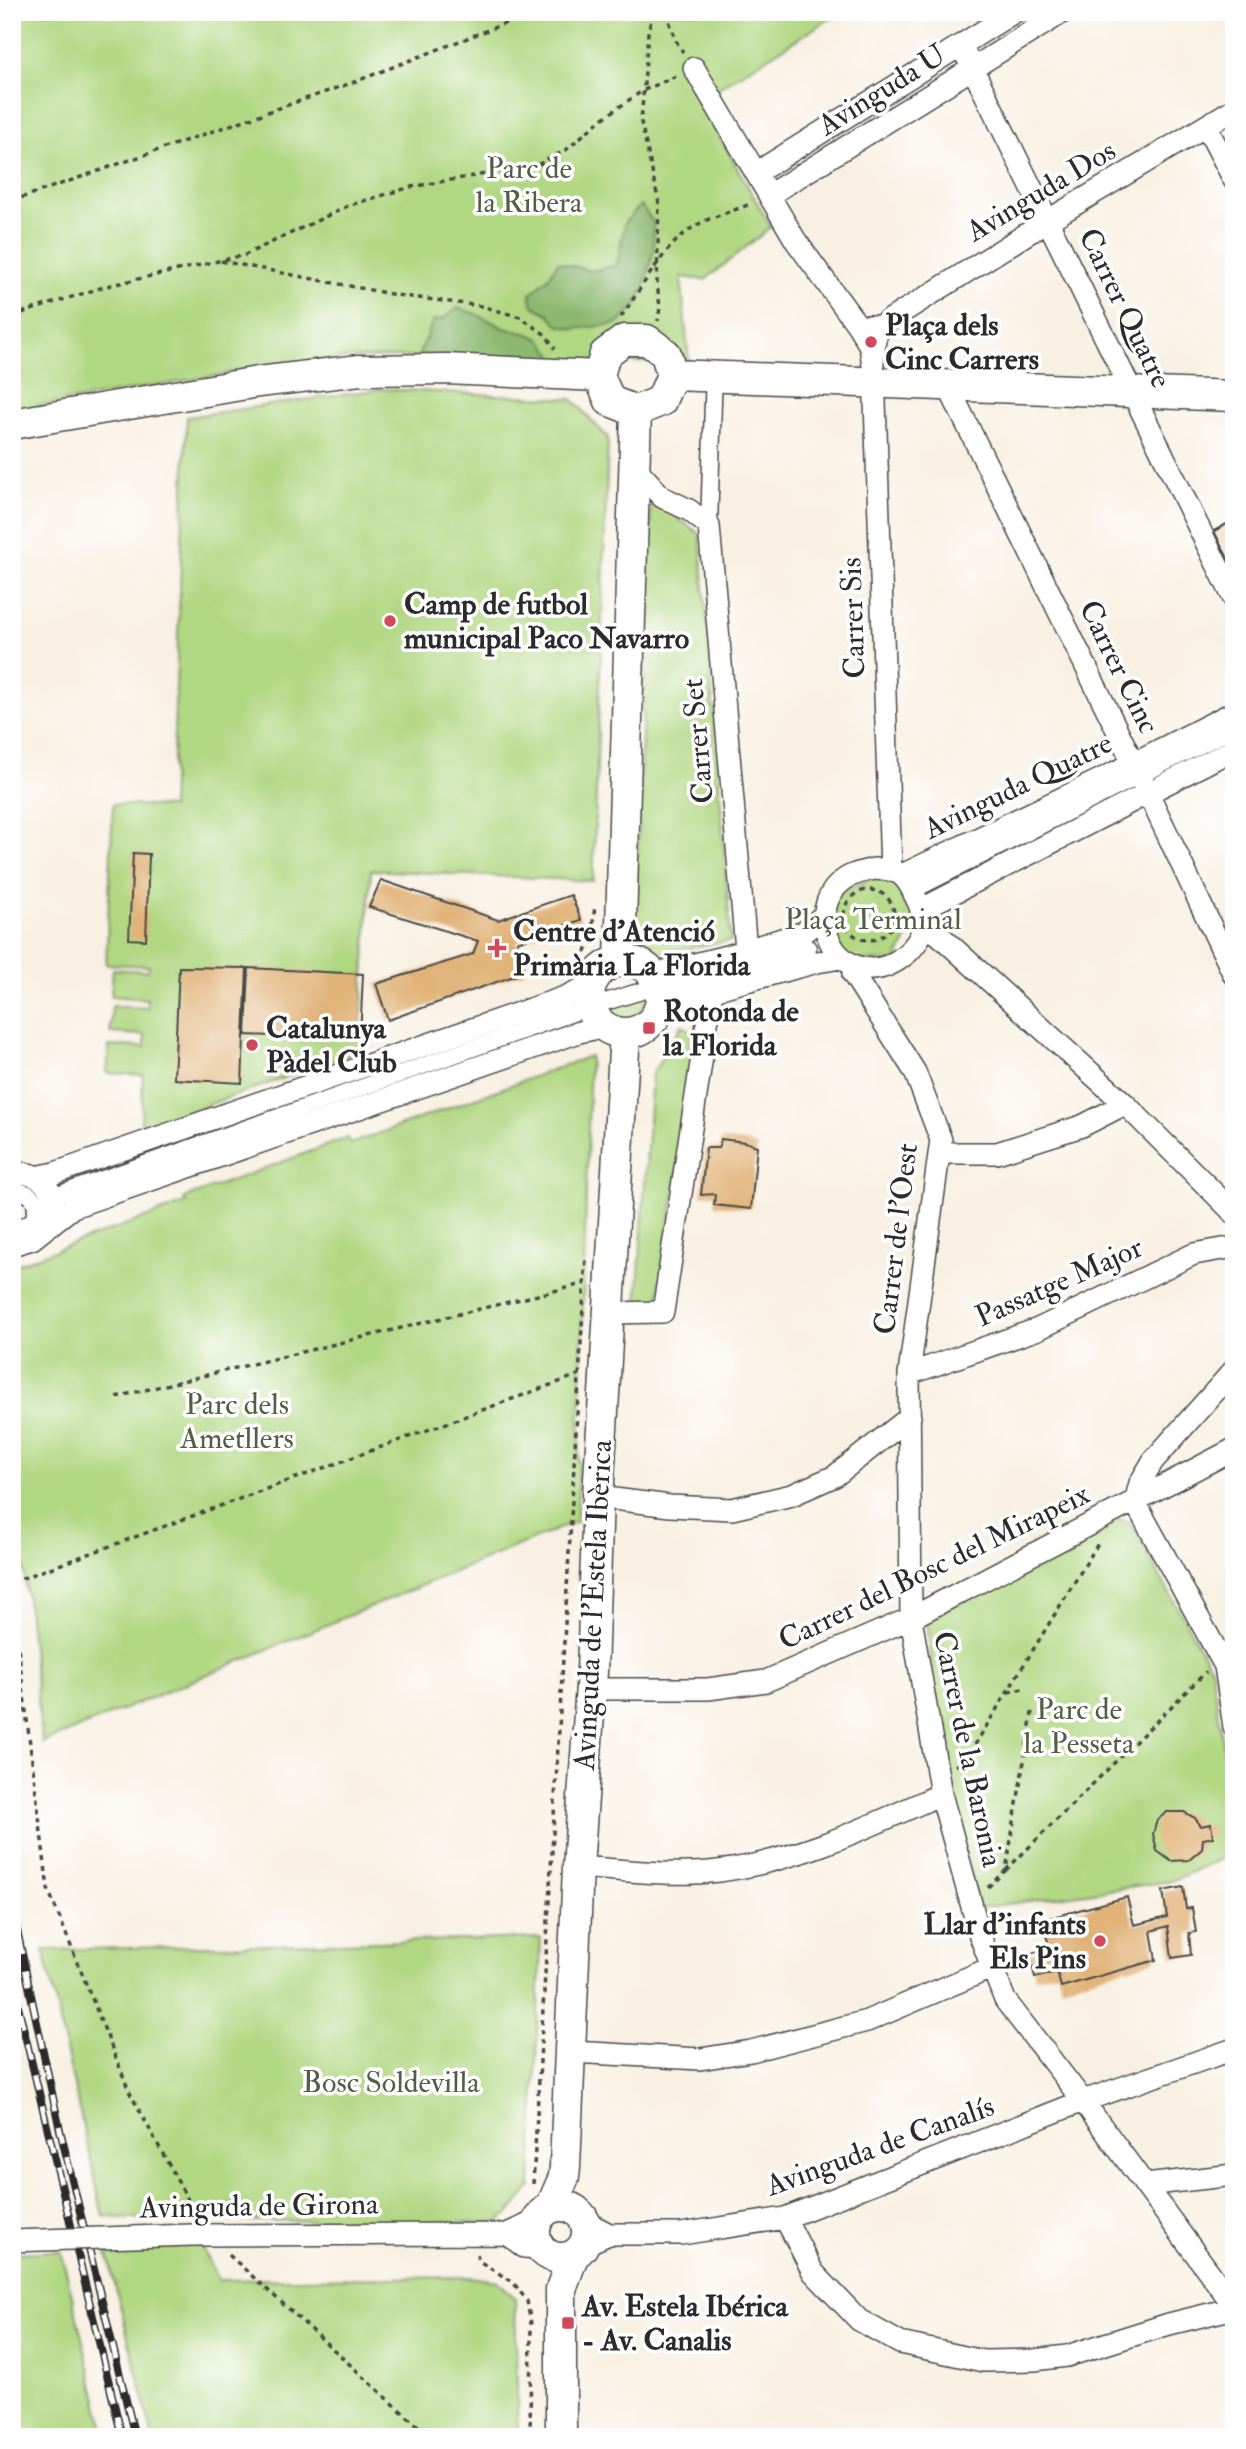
<svg xmlns="http://www.w3.org/2000/svg" width="1246" height="2449" font-family="'IM FELL Double Pica',serif">
<style>
.green{fill:#b0d781;stroke:#6e8156;stroke-width:2}
.forest{fill:#8cb86f;stroke:#5c724d;stroke-width:2}
.building{fill:#e1b379}
.lines{fill:none;stroke-linecap:round;stroke-linejoin:round}
.pedestrian-casing{stroke:#4a4946;stroke-width:19}
.minor-casing{stroke:#4a4946;stroke-width:24}
.secondary-casing{stroke:#4a4946;stroke-width:33}
.path{stroke:#4a4946;stroke-width:3.5;stroke-dasharray:5 5;stroke-linecap:butt}
.pedestrian{stroke:#fff;stroke-width:16}
.minor{stroke:#fff;stroke-width:21}
.secondary{stroke:#fff;stroke-width:30}
.rail-casing{stroke:#2b2b2b;stroke-width:8}
.rail{stroke:#fff;stroke-width:5;stroke-dasharray:16;stroke-linecap:butt}
.minor-bridge-casing{stroke:#4a4946;stroke-width:24;stroke-linecap:butt}
.minor-bridge{stroke:#fff;stroke-width:21}
.poi-dot{fill:#d1495b;stroke:#fff;stroke-width:2.5}
.labels{text-anchor:middle;dominant-baseline:central;stroke-width:7;stroke-linejoin:round;paint-order:stroke}
.street-label{font-size:30px;fill:#2b2b2b;stroke:#fff}
.park-label{font-size:30px;fill:#535f45;stroke:#fff}
.poi-label{font-size:30px;font-weight:bold;fill:#2b2b2b;stroke:#fff;text-anchor:start}
</style>
<rect width="100%" height="100%" fill="#fff"/>
<filter id="ink" filterUnits="userSpaceOnUse"><feTurbulence type="fractalNoise" baseFrequency=".0143" numOctaves="2"/><feDisplacementMap in="SourceGraphic" scale="14" xChannelSelector="R" yChannelSelector="G"/><feConvolveMatrix kernelMatrix="1 2 1 2 8 2 1 2 1" color-interpolation-filters="sRGB"/></filter>
<filter id="wash" filterUnits="userSpaceOnUse"><feTurbulence type="fractalNoise" baseFrequency=".00686" numOctaves="4" result="noise"/><feDisplacementMap in="SourceGraphic" scale="28" xChannelSelector="R" yChannelSelector="G"/><feGaussianBlur stdDeviation="1.57" result="paint"/><feColorMatrix in="noise" values="0 0 0 0 0 0 0 0 0 0 0 0 0 0 0 0 0 1.4 0 .05"/><feComposite in="paint" operator="in"/></filter>
<g filter="url(#wash)">
<rect width="100%" height="100%" fill="#f8f0e2"/>
<path class="green" d="M12,12H841L721,86L701,104L771,227L705,280L681,277L689,363L403,357L351,358L286,363L12,411Z
M381,389L572,399L608,438L593,881L371,870L359,1051L141,1129L143,1075L107,1073L109,1046L145,1047V1035L110,1033L112,1006L147,1008V999L111,996L113,969L148,971L149,966L106,964L113,804L171,807L187,417Z
M651,499L700,534L731,941L643,955L634,945Z
M891,870L922,909L895,963L841,958L830,896Z
M590,985L648,997L639,1014L643,1029L625,1033C596,1019 590,1019 590,985Z
M682,1025L692,1032L690,1046L696,1054L657,1306L637,1305L652,1074Z
M590,1056L577,1521L42,1743L12,1454V1266L186,1203L184,1198L347,1138L350,1144Z
M1114,1518L1130,1522L1211,1668L1234,1813V1853L1171,1881L979,1908L941,1749L927,1620Z
M541,1938L531,2187L510,2213L495,2223L128,2219L103,2216L44,1950Z
M200,2243L219,2280L470,2277L498,2281L515,2298L518,2437H153L107,2253Z
M61,2251L106,2437H13L12,2253Z"/>
<path class="forest" d="M641,205L653,222L654,250L645,285L635,307L618,324L574,329L558,325L549,314L533,306L530,294L548,278L558,262L591,271L617,265L625,222Z
M458,308L476,314L504,328L529,334L542,340L556,360L418,357L433,321L443,319Z"/>
<g id="blocks">
<path class="building" d="M1234,520V570L1214,531Z
M133,853L149,854L146,940L129,939Z
M381,880L498,920L571,895L581,920L517,942L525,972L388,1020L376,984L473,954L478,941L369,907Z
M179,967L247,968L242,1083L174,1079Z
M249,968L363,974L360,1039L246,1035Z
M721,1139L745,1142L757,1146L751,1209L714,1205L715,1194L701,1195L706,1148H719Z
M1167,1812H1184L1195,1818L1201,1826L1211,1824L1213,1837L1203,1839L1202,1849L1189,1860L1171,1861L1157,1851L1153,1834L1157,1820Z
M1183,1887L1186,1909L1192,1908L1196,1932L1189,1933L1191,1955L1172,1958L1168,1926L1151,1931L1156,1960L1061,1987L1057,1972L1035,1978L1030,1953L1050,1949L1042,1920L1127,1897L1134,1925L1167,1917L1163,1891Z"/>
</g>
</g>
<g filter="url(#ink)">
<use href="#blocks" fill-opacity="0" stroke="#4a4946" stroke-width="2"/>
<g class="lines">
<g class="pedestrian-casing">
<path id="pedestrian" d="M709,526L714,371
M923,885L1234,728
M669,985L808,948
M602,1003L645,990
M12,1193C44,1185 44,1233 12,1225
M63,1193L584,1009"/>
</g>
<g class="minor-casing">
<path id="minor" d="M961,45L1234,599
M694,68L796,241L858,326
M1206,126L1234,180
M756,173L1014,12
M769,195L1063,12
M880,326L1049,220L1234,109
M873,363L875,339L880,326H858L870,346L874,372L891,870
M948,386L1148,793L1234,975
M634,466L662,497L689,510L709,526L746,950
M874,869C883,870 892,869 900,874C907,879 912,889 915,896C920,905 924,916 923,927C919,948 894,968 873,969C829,970 808,911 840,883C849,874 862,872 874,869Z
M902,875L1110,775L1234,712
M922,909L1234,749
M923,927L937,933L1125,1104L1234,1213
M853,965V974L915,1072L941,1140L909,1374L911,1618L941,1794L980,1936L1005,2000L1083,2101L1234,2306
M655,974L731,955L804,932L823,916
M661,1007L676,1000L817,962L841,958
M940,1153H997L1082,1126L1125,1104
M12,1173C46,1171 58,1193 50,1223
M36,1177L55,1173L565,997L590,985
M12,1245L32,1239L73,1207L579,1032L604,1027
M608,1313L663,1312L712,991
M909,1374L1038,1329L1194,1254L1234,1247
M598,1497L670,1506L732,1509L792,1495L835,1476L910,1417
M1135,1502L1225,1666L1234,1727
M1135,1502L1140,1483L1153,1461L1234,1370
M591,1689H708L766,1681L911,1618L1234,1449
M578,1867C622,1870 674,1877 718,1871C796,1862 870,1826 941,1794
M572,2052L700,2059L751,2051L867,2021L993,1967
M1145,2185L1234,2175
M785,2218L813,2272L859,2320L900,2343L983,2361L1034,2360L1067,2356L1169,2324L1234,2308
M586,2222L609,2234
M507,2234L524,2247L540,2248
M192,2235L507,2234L538,2220
M584,2245L609,2234H681L785,2218L1083,2101L1234,2049"/>
</g>
<g class="secondary-casing">
<path id="secondary" d="M624,340H647L666,354L672,375L661,401L636,411L610,401L599,376L605,354Z
M672,375L1234,396
M12,424L258,382L360,370L446,369L599,376
M620,960L636,411
M589 997a36 36 0 1 1 72 0a36 36 0 1 1-72 0Z
M535 2232a26 26 0 1 1 52 0a26 26 0 1 1-52 0Z
M551,2207L564,2177L565,2166L578,1867L592,1672L598,1497L625,1033
M561,2437V2289L573,2256"/>
</g>
<path class="path" d="M653,12L648,33L641,122L659,203L657,284L660,307L658,321
M666,12L676,41L683,52
M12,201L357,81L534,12
M221,261L396,295L481,306L520,317L546,335L555,349
M12,316L107,286L245,255L350,205L411,187L537,165L566,150L598,122L642,91L676,76
M621,317C639,292 661,252 685,233C703,218 729,213 750,204
M844 915a25 25 0 1 1 50 0a25 25 0 1 1-50 0Z
M575,970C592,948 592,931 595,905
M116,1397L583,1284
M12,1582L578,1375
M12,1599L48,1889L130,2093L196,2215
M1008,1692L1023,1689
M955,1766L965,1761L1099,1542
M1006,1870L1206,1672
M988,1887L1006,1870L1033,1707
M533,2184L586,1256
M477,2254L479,2261L488,2267L513,2282L527,2301L531,2324L530,2437
M229,2255L430,2437"/>
<use href="#pedestrian" class="pedestrian"/>
<use href="#minor" class="minor"/>
<use href="#secondary" class="secondary"/>
<g class="rail-casing">
<path id="rail" d="M12,1907L60,2130L135,2437
M12,1981L122,2437"/>
</g>
<use href="#rail" class="rail"/>
<g class="minor-bridge-casing">
<path id="minor-bridge" d="M12,2241L192,2235"/>
</g>
<use href="#minor-bridge" class="minor-bridge"/>
</g>
</g>
<g class="poi-dot">
<circle cx="871" cy="342" r="7"/>
<circle cx="390" cy="621" r="7"/>
<path d="M493.5 937.5h7v7h7v7h-7v7h-7v-7h-7v-7h7z"/>
<rect x="642" y="1021" width="14" height="14" rx="3.5"/>
<circle cx="252" cy="1045" r="7"/>
<circle cx="1100" cy="1941" r="7"/>
<rect x="561" y="2316" width="14" height="14" rx="3.5"/>
</g>
<g class="labels">
<g class="street-label">
<text transform="translate(882 90) rotate(-32)">Avinguda U</text>
<text transform="translate(1041 191) rotate(-31)">Avinguda Dos</text>
<text transform="translate(1125 308) rotate(64)">Carrer Quatre</text>
<text transform="translate(853 618) rotate(-92)">Carrer Sis</text>
<text transform="translate(1119 667) rotate(64)">Carrer Cinc</text>
<text transform="translate(698 741) rotate(-95)">Carrer Set</text>
<text transform="translate(1018 786) rotate(-26)">Avinguda Quatre</text>
<text transform="translate(896 1239) rotate(-83)">Carrer de l'Oest</text>
<text transform="translate(1059 1282) rotate(-24)">Passatge Major</text>
<text transform="translate(934 1567) rotate(-26)">Carrer del Bosc del Mirapeix</text>
<text transform="translate(593 1605) rotate(-87)">Avinguda de l'Estela Ibèrica</text>
<text transform="translate(968 1749) rotate(78)">Carrer de la Baronia</text>
<text transform="translate(880 2146) rotate(-20)">Avinguda de Canalís</text>
<text transform="translate(259 2206) rotate(-1)">Avinguda de Girona</text>
</g>
<g class="park-label">
<text x="529" y="168">Parc de<tspan x="529" dy="34">la Ribera</tspan></text>
<text x="873" y="919">Plaça Terminal</text>
<text x="237" y="1404">Parc dels<tspan x="237" dy="34">Ametllers</tspan></text>
<text x="1079" y="1709">Parc de<tspan x="1079" dy="34">la Pesseta</tspan></text>
<text x="391" y="2082">Bosc Soldevilla</text>
</g>
<g class="poi-label">
<text x="885" y="325">Plaça dels<tspan x="885" dy="34">Cinc Carrers</tspan></text>
<text x="404" y="604">Camp de futbol<tspan x="404" dy="34">municipal Paco Navarro</tspan></text>
<text x="513" y="931">Centre d'Atenció<tspan x="513" dy="34">Primària La Florida</tspan></text>
<text x="663" y="1011">Rotonda de<tspan x="663" dy="34">la Florida</tspan></text>
<text x="266" y="1028">Catalunya<tspan x="266" dy="34">Pàdel Club</tspan></text>
<text x="1086" y="1924" text-anchor="end">Llar d'infants<tspan x="1086" dy="34">Els Pins</tspan></text>
<text x="582" y="2306">Av. Estela Ibérica<tspan x="582" dy="34">- Av. Canalis</tspan></text>
</g>
</g>
<rect width="1246" height="2449" fill="none" stroke="#fff" stroke-width="42"/>
</svg>
